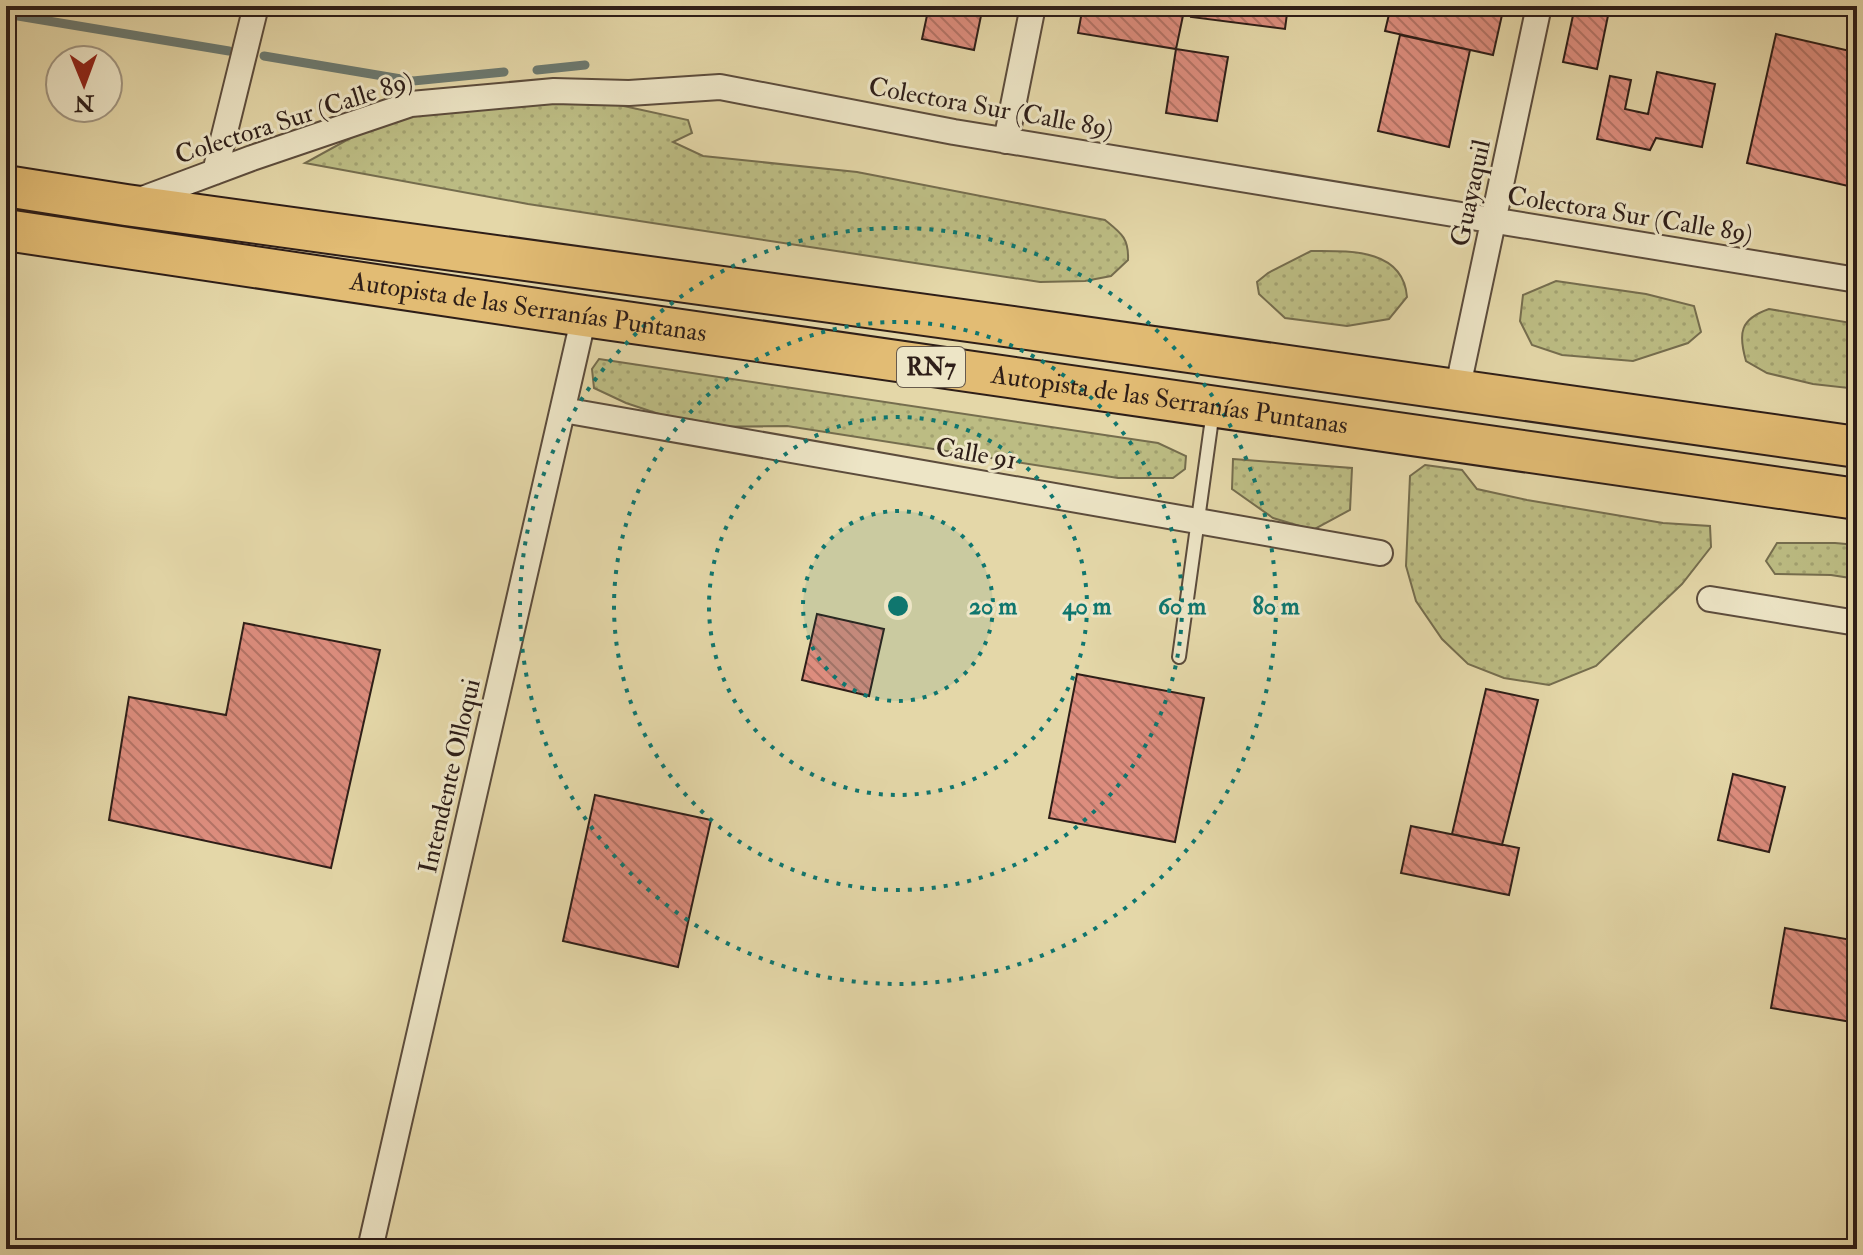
<svg xmlns="http://www.w3.org/2000/svg" width="1863" height="1255" font-family="'IM FELL Double Pica',serif">
<style>
.grass{fill:url(#grass-dots);stroke:#756d4e;stroke-width:2}
.lines{fill:none;stroke-linecap:round;stroke-linejoin:round}
.stream{stroke:#6c7a71;stroke-width:9}
.building{fill:url(#building-back-hatch);stroke:#2e1e18;stroke-width:2}
.service-casing{stroke:#5c4c3c;stroke-width:16}
.minor-casing{stroke:#5c4c3c;stroke-width:28}
.trunk-casing{stroke:#2e1e18;stroke-width:44}
.service{stroke:#ede5c6;stroke-width:12}
.minor{stroke:#ede5c6;stroke-width:24}
.trunk{stroke:#e2bc74;stroke-width:40}
.ring{fill:none;stroke:#0f766e;stroke-width:4;stroke-dasharray:4 8}
.labels{text-anchor:middle;dominant-baseline:central;stroke-width:6;stroke-linejoin:round;paint-order:stroke}
.shield{fill:#ede5c6;stroke:#675a4c;stroke-width:2}
.shield-label{font-size:24px;font-weight:bold;fill:#2e1e18}
.street-label{font-size:26px;fill:#2e1e18;stroke:#ede5c6}
.centre{fill:#0f766e;stroke:#ede5c6;stroke-width:4}
.ring-label{font-size:24px;text-anchor:middle;font-weight:bold;fill:#0f766e;stroke:#ede5c6;stroke-width:6;stroke-linejoin:round;paint-order:stroke}
</style>
<defs>
<pattern id="grass-dots" width="8" height="8" patternUnits="userSpaceOnUse" patternTransform="scale(2)"><rect width="8" height="8" fill="#bcbc83"/><path d="M2 2h.1M6 6h.1" fill="none" stroke="#a2a170" stroke-width="1.8" stroke-linecap="round"/></pattern>
<pattern id="building-back-hatch" width="6" height="6" patternUnits="userSpaceOnUse" patternTransform="scale(2)"><rect width="6" height="6" fill="#dd8d7e"/><path d="M-1 5l2 2M0 0l6 6M5-1l2 2" fill="none" stroke="#b47366"/></pattern>
</defs>
<rect width="100%" height="100%" fill="#e4d7a8"/>
<filter id="stains"><feTurbulence type="fractalNoise" baseFrequency=".0025" numOctaves="4"/><feColorMatrix values="0 0 0 0 .2 0 0 0 0 .09 0 0 0 0 .02 0 0 0 .5 -.17"/></filter>
<radialGradient id="worn" r=".72"><stop offset=".6" stop-color="#630" stop-opacity="0"/><stop offset="1" stop-color="#630" stop-opacity=".3"/></radialGradient>
<path class="grass" d="M610,103L688,120L692,133L673,142L703,156L857,172L1105,220C1121,233 1129,238 1128,260L1111,276L1085,281L1040,282L528,204L305,163L356,135L437,105Z
M1311,251C1348,251 1403,248 1407,297L1389,319L1347,326L1285,318L1259,294L1257,282L1268,273Z
M1556,281L1646,294L1694,306L1701,332L1688,343L1633,361L1562,355L1532,345L1520,321L1523,295Z
M1769,309L1857,324V389L1813,384L1767,373L1746,361C1738,333 1740,319 1769,309Z
M599,359L1158,443L1186,456L1185,469L1173,478H1118L787,426L698,427L626,403L594,388L592,369Z
M1233,459L1352,468L1350,510L1313,530L1273,518L1232,489Z
M1425,465L1462,470L1477,489L1527,500L1663,523L1710,526L1711,547L1682,584L1596,666L1549,685L1504,678L1468,664L1442,639L1416,601L1406,566L1410,476Z
M1777,543H1835L1857,545V579L1831,575L1775,574L1766,561Z"/>
<g class="lines">
<path class="stream" d="M6,14L229,51
M264,56L413,81L504,72
M537,70L585,65"/>
</g>
<path class="building" d="M929,6H983L974,50L922,39Z
M1083,6H1185L1176,49L1078,33Z
M1192,6H1288L1285,29L1191,17Z
M1391,6H1504L1493,55L1385,31Z
M1575,6H1610L1597,69L1563,62Z
M1776,34L1850,51L1848,59L1857,61V188L1747,163Z
M1400,35L1470,50L1449,147L1378,131Z
M1176,49L1228,57L1217,121L1166,113Z
M1657,72L1715,84L1702,147L1656,138L1650,150L1597,139L1610,76L1631,80L1625,109L1648,114Z
M817,614L884,629L869,696L802,680Z
M244,623L380,650L331,868L109,820L129,697L226,715Z
M1077,674L1204,698L1175,842L1049,818Z
M1486,689L1538,700L1502,845L1452,834Z
M1733,774L1785,787L1769,852L1718,840Z
M595,795L711,820L678,967L563,941Z
M1411,826L1519,848L1509,895L1401,873Z
M1785,928L1857,941V1023L1771,1008Z"/>
<g class="lines">
<g class="service-casing">
<path id="service" d="M1179,657L1213,411"/>
</g>
<g class="minor-casing">
<path id="minor" d="M1006,141L1033,6
M215,172L256,6
M137,201L252,158L411,104L554,91L629,93L720,87L954,132L1857,280
M1457,391L1539,6
M563,410L1380,553
M1710,599L1857,623
M370,1249L584,316"/>
</g>
<g class="trunk-casing">
<g id="trunk">
<path d="M6,186L126,205L1027,329L1857,447"/>
<path id="s1" d="M6,230L584,316L1857,499"/>
</g>
</g>
<use href="#service" class="service"/>
<use href="#minor" class="minor"/>
<use href="#trunk" class="trunk"/>
</g>
<circle cx="898" cy="606" r="95" fill="#0f766e" fill-opacity=".12"/>
<g class="ring">
<circle cx="898" cy="606" r="95"/>
<circle cx="898" cy="606" r="189"/>
<circle cx="898" cy="606" r="284"/>
<circle cx="898" cy="606" r="378"/>
</g>
<g class="labels">
<rect class="shield" x="897" y="347" width="68" height="40" rx="6"/>
<g class="shield-label">
<text x="931" y="367">RN7</text>
</g>
<g class="street-label">
<text transform="translate(991 108) rotate(10)">Colectora Sur (Calle 89)</text>
<text transform="translate(294 118) rotate(-18)">Colectora Sur (Calle 89)</text>
<text transform="translate(1471 193) rotate(-78)">Guayaquil</text>
<text transform="translate(1630 215) rotate(9)">Colectora Sur (Calle 89)</text>
<text stroke="none"><textPath href="#s1" startOffset="528">Autopista de las Serranías Puntanas</textPath></text>
<text stroke="none"><textPath href="#s1" startOffset="1176">Autopista de las Serranías Puntanas</textPath></text>
<text transform="translate(976 454) rotate(10)">Calle 91</text>
<text transform="translate(450 776) rotate(-77)">Intendente Olloqui</text>
</g>
</g>
<circle cx="898" cy="606" r="12" class="centre"/>
<g class="ring-label">
<text x="993" y="614">20 m</text>
<text x="1087" y="614">40 m</text>
<text x="1182" y="614">60 m</text>
<text x="1276" y="614">80 m</text>
</g>
<rect width="1863" height="1255" fill="none" stroke="#e4d7a8" stroke-width="32"/>
<rect x="8" y="8" width="1847" height="1239" fill="none" stroke="#2e1e18" stroke-width="4"/>
<rect x="16" y="16" width="1831" height="1223" fill="none" stroke="#2e1e18" stroke-width="2"/>
<g transform="translate(84 84) rotate(179)"><circle r="38" fill="#ede5c6" stroke="#a19580" stroke-width="2"/>
<path d="M0-6L14 30L0 20L-14 30Z" fill="#8f2418"/>
<text y="-12" font-size="22" font-weight="bold" text-anchor="middle" fill="#2e1e18">N</text>
</g>
<rect width="100%" height="100%" filter="url(#stains)"/>
<rect width="100%" height="100%" fill="url(#worn)"/>
</svg>
